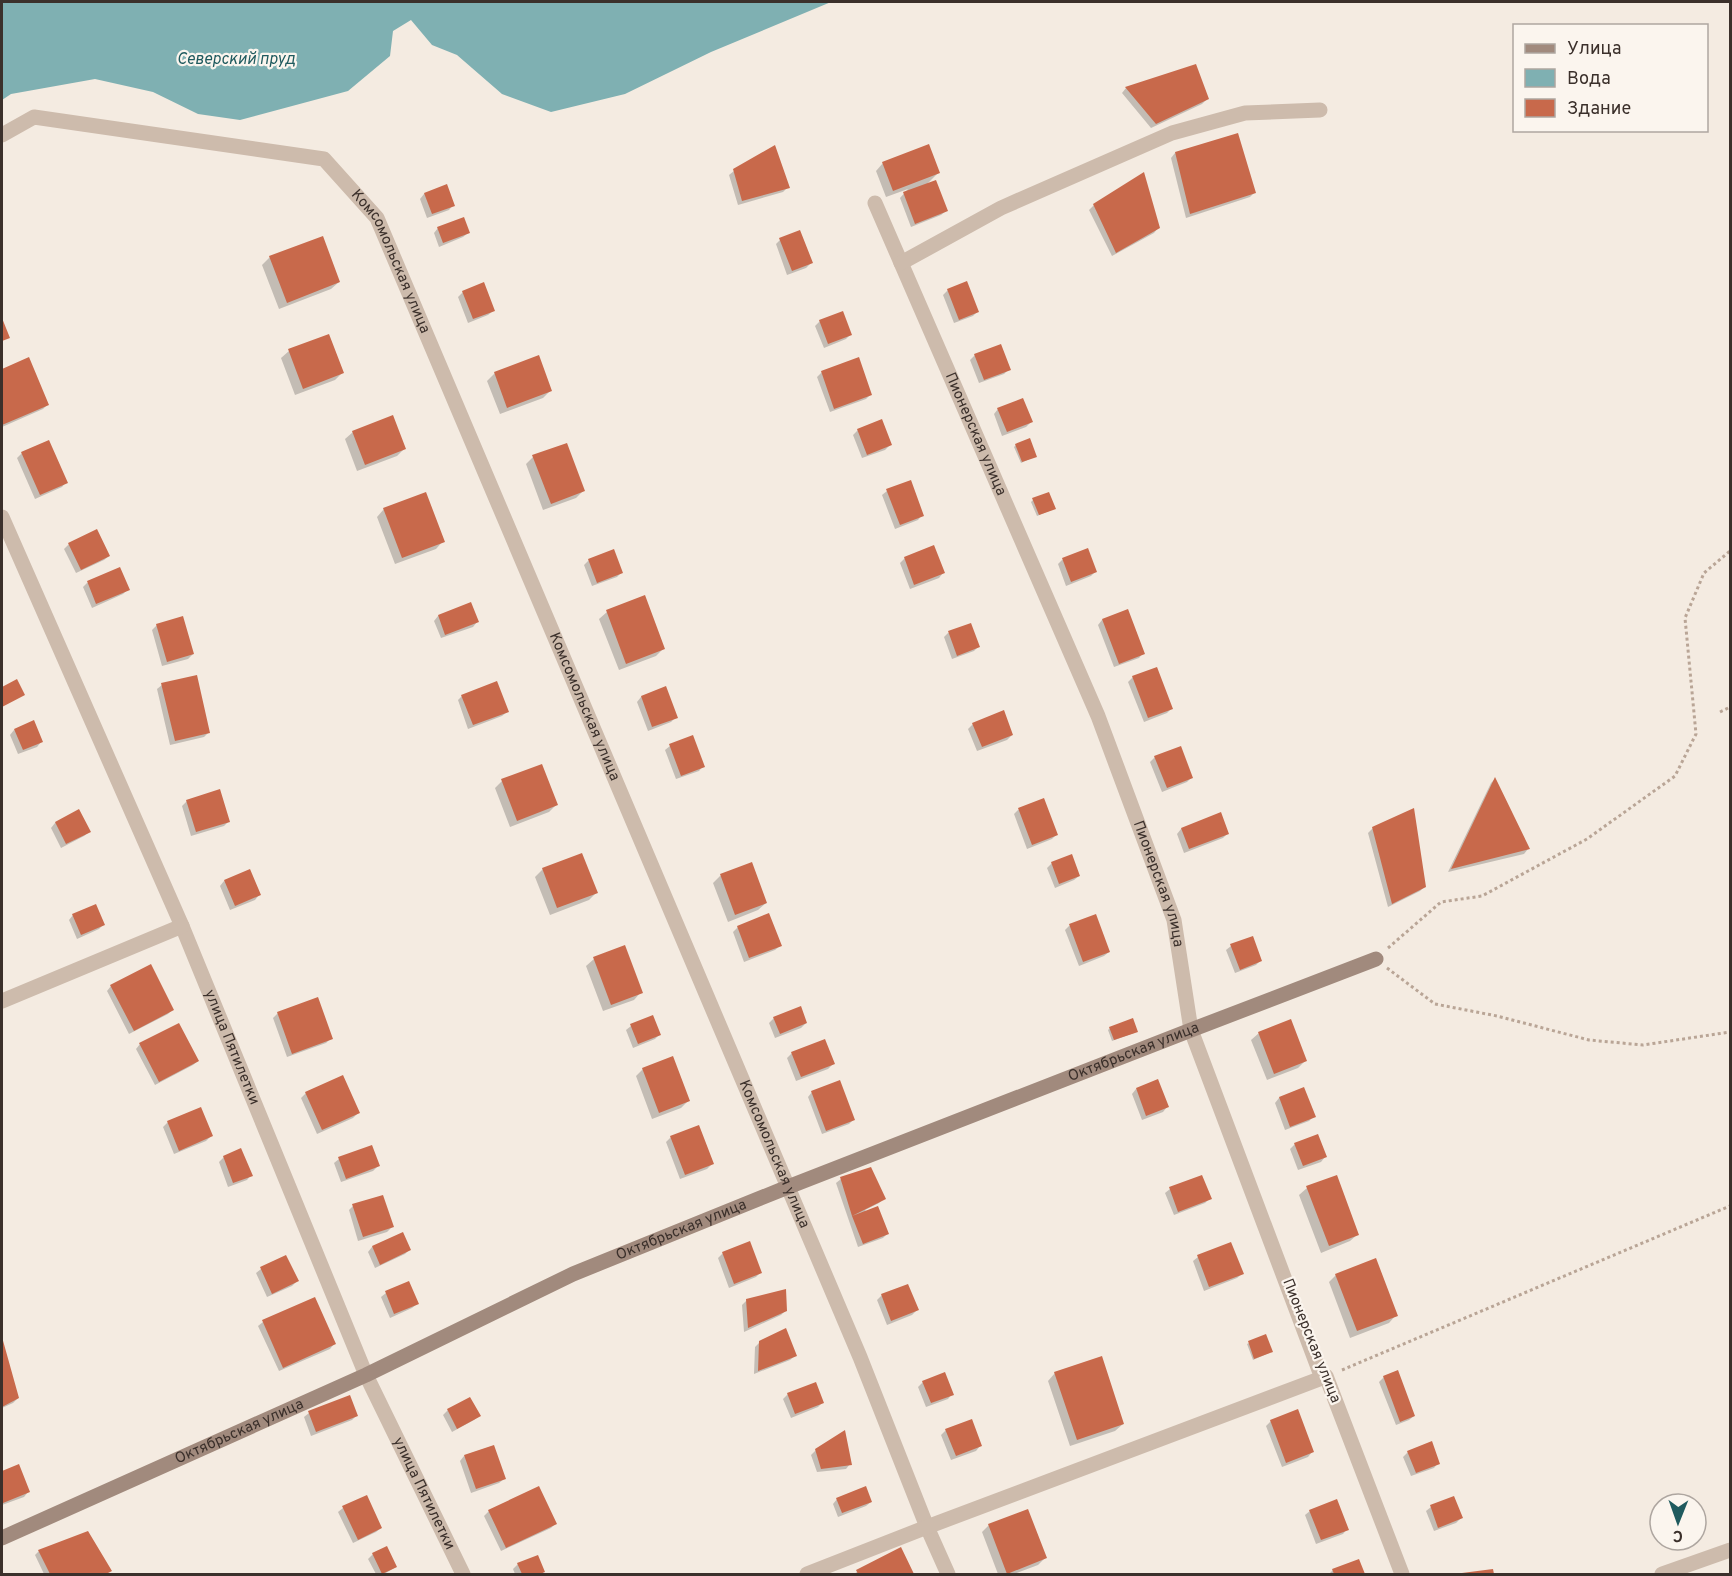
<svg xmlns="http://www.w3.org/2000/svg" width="1732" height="1576" font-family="Overpass,sans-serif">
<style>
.water{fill:#7fb0b2}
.shadow{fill:#0003}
.building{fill:#c8694b}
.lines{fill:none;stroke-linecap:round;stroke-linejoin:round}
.path{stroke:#b9a596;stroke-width:3;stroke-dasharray:3 3;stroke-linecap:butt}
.street{stroke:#cdbbac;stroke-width:15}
.secondary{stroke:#a18a7d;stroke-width:15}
.labels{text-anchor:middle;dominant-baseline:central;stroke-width:4.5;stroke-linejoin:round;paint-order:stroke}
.street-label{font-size:15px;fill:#3b302b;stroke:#fbf5ee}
.water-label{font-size:16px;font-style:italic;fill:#1f5a5e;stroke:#fbf5ee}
</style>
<rect width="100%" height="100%" fill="#f4ebe1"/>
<path class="water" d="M2,2H831L711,52L625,94L551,112L502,94L457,55L432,45L411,20L393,31L390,56L348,91L240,120L198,114L153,92L95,79L11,94L2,100Z"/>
<path class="shadow" d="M1126,88L1207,99L1202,104L1151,128L1122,93Z
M1175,153L1254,193L1250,197L1186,218L1171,158Z
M883,163L938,173L926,185L946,211L941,215L911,227L900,198L908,189L886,197L876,171Z
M734,171L788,187L783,192L738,205L729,175Z
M446,186L453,205L449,210L427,218L420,199L424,194Z
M1094,205L1158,228L1154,233L1112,256L1089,210Z
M438,228L468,233L463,237L439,247L434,233Z
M780,240L811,263L806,268L787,275L776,244Z
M270,257L339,282L331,289L279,309L262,265Z
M948,290L977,312L973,316L954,323L943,295Z
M463,292L493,311L488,315L468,323L458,297Z
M820,321L850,335L846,339L824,348L815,326Z
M328,336L342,373L335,380L295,395L281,358L289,351Z
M975,355L1009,369L1004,374L979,383L970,360Z
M28,359L48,404L43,409L2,427V371Z
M822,372L871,394L866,399L830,412L817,377Z
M495,373L550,391L543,398L500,414L487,381Z
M998,409L1031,422L1026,427L1002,436L994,414Z
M858,430L890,445L885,450L862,458L853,435Z
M353,432L404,449L397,456L357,471L345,439Z
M1016,445L1036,456L1021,463L1014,447Z
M22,453L66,482L62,487L35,499L17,458Z
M533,457L583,491L576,498L543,510L526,464Z
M887,491L922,515L918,520L895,529L882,495Z
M1033,500L1054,509L1037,516L1031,502Z
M384,509L443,541L436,549L395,564L377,517Z
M69,544L109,556L104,560L76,573L64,549Z
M1087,550L1095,572L1091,576L1066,586L1058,564L1062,560Z
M905,558L943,573L939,578L910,589L900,563Z
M589,560L621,573L617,577L592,586L584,565Z
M119,569L128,589L123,594L92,608L83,587L87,583Z
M1127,611L1143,653L1139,658L1114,667L1098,625L1102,620Z
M607,612L664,648L656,656L619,670L599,619Z
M438,616L477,622L473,627L441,638L434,621Z
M157,625L193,654L188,659L162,666L152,630Z
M970,625L978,647L974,651L952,659L944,637L948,633Z
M1133,677L1171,709L1167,713L1144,722L1128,682Z
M162,685L209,732L204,737L170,745L157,689Z
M665,688L676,717L671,722L648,731L637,702L641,697Z
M462,696L507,712L502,716L468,729L458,700Z
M973,724L1012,735L1007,740L977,751L968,729Z
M14,730L41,742L37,747L18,754L10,735Z
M670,746L703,766L699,771L676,779L665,750Z
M1155,757L1191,778L1187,782L1162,792L1150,762Z
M1495,779L1528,849L1524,854L1448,872L1491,783Z
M502,781L556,805L549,812L510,827L495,788Z
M1043,800L1056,835L1052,839L1027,849L1014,814L1018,810Z
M187,801L229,821L224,826L191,836L182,806Z
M1413,810L1425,886L1420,891L1388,907L1368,833L1372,829Z
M79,811L89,832L84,836L61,848L51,828L55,823Z
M1220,814L1228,833L1223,838L1184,853L1177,834L1181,829Z
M1052,863L1079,876L1074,880L1055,888L1047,868Z
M751,864L766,903L758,910L728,922L713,883L720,876Z
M543,869L596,893L589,900L550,915L535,877Z
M224,881L259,895L255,900L230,910L220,886Z
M73,915L103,925L99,929L77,939L69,920Z
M1095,916L1109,952L1104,956L1079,966L1065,930L1069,926Z
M738,927L780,946L775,950L744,962L733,932Z
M1231,946L1260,961L1256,965L1235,973L1226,950Z
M624,947L641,992L634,1000L603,1011L586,966L594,959Z
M111,986L172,1010L168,1014L129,1034L107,991Z
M278,1013L331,1038L326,1043L287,1057L273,1018Z
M652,1017L659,1035L655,1039L633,1048L626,1030L631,1026Z
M774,1018L806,1023L801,1028L775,1038L769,1023Z
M1110,1028L1134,1033L1112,1041L1108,1030Z
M1259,1033L1305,1061L1298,1068L1267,1080L1251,1040Z
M140,1044L198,1061L193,1065L155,1085L136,1049Z
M792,1053L833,1064L828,1069L796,1081L787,1058Z
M643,1069L688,1101L681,1108L652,1119L636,1076Z
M1136,1089L1167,1107L1163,1112L1142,1120L1132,1094Z
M1303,1089L1314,1116L1309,1121L1285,1130L1275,1103L1279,1098Z
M812,1092L854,1119L849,1124L822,1134L808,1097Z
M306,1093L358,1113L353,1118L317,1134L301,1098Z
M168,1122L211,1136L206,1141L174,1154L163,1127Z
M671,1137L712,1164L707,1169L680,1179L666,1142Z
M1295,1144L1325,1157L1321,1162L1298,1170L1290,1149Z
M224,1157L251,1175L247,1180L228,1187L219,1162Z
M339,1159L378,1166L373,1171L341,1182L334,1163Z
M841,1179L884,1198L879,1203L865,1210L887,1234L883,1238L858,1247L836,1183Z
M1307,1188L1358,1234L1350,1241L1321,1253L1299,1195Z
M1170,1189L1210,1198L1205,1203L1174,1215L1165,1193Z
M353,1206L392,1227L387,1232L358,1241L349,1210Z
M372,1247L409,1250L405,1254L375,1268L368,1252Z
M723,1253L760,1273L756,1277L729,1288L718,1258Z
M286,1257L297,1281L292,1286L267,1297L256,1273L261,1269Z
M1198,1257L1242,1274L1237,1278L1204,1291L1193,1261Z
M1336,1275L1396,1315L1389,1323L1350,1338L1329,1282Z
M386,1293L417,1304L412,1308L390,1318L381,1297Z
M882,1295L917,1310L912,1315L887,1325L877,1300Z
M747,1300L786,1310L781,1315L744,1332L742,1305Z
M263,1322L334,1344L330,1349L279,1371L258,1326Z
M2,1341L18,1398L13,1403L2,1408Z
M760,1342L795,1356L790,1360L754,1374L755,1347Z
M1249,1343L1269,1353L1253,1360L1247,1344Z
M1055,1373L1123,1424L1115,1431L1070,1446L1048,1381Z
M1384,1377L1414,1416L1409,1420L1396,1425L1379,1382Z
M923,1382L952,1394L948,1399L926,1407L918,1387Z
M788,1394L823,1402L818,1407L791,1418L783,1399Z
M470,1399L479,1416L474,1420L452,1432L443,1415L448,1410Z
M309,1413L357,1415L352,1420L311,1436L304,1417Z
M1271,1421L1312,1452L1308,1457L1282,1467L1266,1426Z
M946,1430L980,1446L976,1451L951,1460L941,1435Z
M816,1450L850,1464L846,1469L817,1472L811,1455Z
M1408,1452L1438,1463L1434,1468L1411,1476L1403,1457Z
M464,1456L504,1479L499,1483L471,1493L460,1461Z
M18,1466L28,1492L24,1497L2,1505V1472Z
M837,1499L871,1502L866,1506L838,1517L833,1504Z
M1431,1507L1461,1518L1456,1523L1434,1531L1426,1511Z
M343,1508L381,1528L376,1532L353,1543L338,1512Z
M489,1511L555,1524L551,1528L501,1551L484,1516Z
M1310,1511L1347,1529L1343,1534L1316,1544L1305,1515Z
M989,1525L1045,1558L1038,1565L1014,1574H998L982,1532Z
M900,1550L913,1574H854L857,1572Z
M39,1551L110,1570L106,1574H44L35,1555Z
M373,1554L396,1567L384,1574H376L368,1559Z
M1358,1561L1364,1574H1329L1333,1570Z
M518,1564L543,1572L541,1574H515L513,1569Z"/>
<path class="building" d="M1196,64L1209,99L1156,124L1125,87Z
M1238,133L1256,193L1190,214L1175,152Z
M929,144L940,173L893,191L882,162Z
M775,145L790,188L742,201L733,169Z
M1144,172L1160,228L1116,253L1093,204Z
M936,180L948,211L915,224L903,192Z
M447,184L455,206L432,214L424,193Z
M464,217L470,233L443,243L437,227Z
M800,230L813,263L792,271L779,238Z
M323,236L340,282L287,303L269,256Z
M967,281L979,312L959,320L947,289Z
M484,282L495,311L473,319L462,291Z
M843,311L852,335L828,344L819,320Z
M2,318L10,338L2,341Z
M329,334L344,373L303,389L288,349Z
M1001,344L1011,370L984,380L974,354Z
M539,355L552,391L507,408L494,372Z
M29,357L49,405L2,425V369Z
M859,357L872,395L834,409L821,371Z
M1023,398L1033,422L1007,432L997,408Z
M393,415L406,449L365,465L352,431Z
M882,419L892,445L867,455L857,429Z
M1030,438L1037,457L1022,462L1015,444Z
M49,440L68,483L40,495L21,452Z
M567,443L585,491L551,504L532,455Z
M911,480L924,516L900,525L886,489Z
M426,492L445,542L402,558L383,508Z
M1049,492L1056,509L1039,515L1032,498Z
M97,529L110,556L81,570L68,543Z
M934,545L945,573L914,585L904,557Z
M1088,548L1097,572L1071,582L1062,558Z
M614,549L623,573L597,583L588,559Z
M120,567L130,590L96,604L87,581Z
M645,595L665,649L626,664L606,610Z
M471,602L479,622L445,635L438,615Z
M1128,609L1145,654L1119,664L1102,619Z
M183,616L194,654L167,662L156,624Z
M971,623L980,647L957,656L948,631Z
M1157,667L1173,709L1148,718L1132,676Z
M197,675L210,733L175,741L161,683Z
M17,679L25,695L2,707V687Z
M497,681L509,712L473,725L461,695Z
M666,686L678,718L652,727L641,696Z
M1004,710L1013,735L982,747L972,723Z
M34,720L43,742L23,750L14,729Z
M693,735L705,767L681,776L669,744Z
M1181,746L1193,778L1167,788L1154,756Z
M542,764L558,805L517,821L501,779Z
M1495,777L1530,849L1451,869Z
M220,789L230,822L196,832L186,800Z
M1044,798L1058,835L1032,845L1018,808Z
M1414,808L1426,887L1392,904L1372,827Z
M79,809L91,832L66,844L55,822Z
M1221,812L1229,834L1189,849L1181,828Z
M582,853L598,893L557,908L542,868Z
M1072,854L1080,876L1059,884L1051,862Z
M752,862L767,903L735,915L720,874Z
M250,869L261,895L235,906L224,880Z
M96,904L105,925L81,935L72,914Z
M769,913L782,946L749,958L737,926Z
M1096,914L1110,952L1083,962L1069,924Z
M1253,936L1262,961L1240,970L1230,944Z
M625,945L643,993L611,1005L593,957Z
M151,964L174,1010L134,1031L110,985Z
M318,997L333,1039L292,1054L277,1012Z
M801,1006L807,1023L780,1034L773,1017Z
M653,1015L661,1035L638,1044L630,1024Z
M1133,1018L1138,1032L1114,1040L1109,1027Z
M1291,1019L1307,1061L1274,1074L1258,1032Z
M179,1023L199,1061L159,1082L139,1043Z
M825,1039L835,1064L801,1077L791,1052Z
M673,1056L690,1101L659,1113L642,1068Z
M343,1075L360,1113L322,1130L305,1092Z
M1158,1079L1169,1107L1146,1116L1136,1088Z
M840,1080L855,1120L826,1131L811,1091Z
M1304,1087L1316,1117L1290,1127L1279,1097Z
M201,1107L213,1136L179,1151L167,1121Z
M699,1125L714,1164L685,1175L670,1136Z
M1318,1134L1327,1157L1303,1166L1294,1143Z
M372,1145L380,1166L346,1179L338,1157Z
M241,1148L253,1176L233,1183L223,1156Z
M871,1167L886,1199L852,1216L840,1177Z
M1202,1175L1212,1199L1178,1212L1169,1187Z
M1337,1175L1359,1235L1329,1246L1306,1186Z
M383,1195L394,1227L363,1237L352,1204Z
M878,1206L889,1234L863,1244L852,1216Z
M403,1232L411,1250L380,1265L372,1246Z
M750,1241L762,1273L734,1284L722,1252Z
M1231,1242L1244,1274L1209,1287L1197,1255Z
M286,1255L299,1281L272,1294L260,1267Z
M1376,1258L1398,1316L1357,1331L1335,1274Z
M409,1281L419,1304L394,1314L385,1291Z
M908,1284L919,1310L891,1321L881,1294Z
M786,1289L787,1311L748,1328L746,1299Z
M315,1297L336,1344L283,1368L262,1320Z
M786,1328L797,1356L758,1371L759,1341Z
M1266,1334L1273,1352L1254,1359L1248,1341Z
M2,1337L19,1398L2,1407Z
M1102,1356L1124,1424L1077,1440L1054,1372Z
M1398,1370L1415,1416L1400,1422L1383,1376Z
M945,1372L954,1395L931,1403L922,1381Z
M816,1382L824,1403L795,1414L787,1393Z
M350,1395L358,1416L316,1432L308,1411Z
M470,1397L481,1416L457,1429L447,1409Z
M1298,1409L1314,1452L1286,1463L1270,1420Z
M972,1419L982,1446L956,1456L945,1429Z
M845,1430L852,1465L821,1469L815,1449Z
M1432,1441L1440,1464L1416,1473L1407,1451Z
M494,1445L506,1479L476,1489L464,1455Z
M19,1464L30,1492L3,1503L2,1499V1471Z
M539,1486L557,1524L506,1548L488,1510Z
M866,1486L872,1502L842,1513L836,1498Z
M367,1495L382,1528L358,1540L342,1506Z
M1454,1496L1463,1518L1438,1528L1430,1505Z
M1337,1499L1349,1530L1321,1540L1309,1510Z
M1028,1509L1047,1558L1007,1574L988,1524Z
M88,1531L112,1571L106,1574H50L38,1550Z
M387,1546L397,1567L382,1574L372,1553Z
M901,1547L914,1574H858L856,1570Z
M538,1555L545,1572L540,1574H522L517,1563Z
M1359,1559L1365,1574H1334L1332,1569Z
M1493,1569L1494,1574H1462V1573Z"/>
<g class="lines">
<path class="path" d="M1720,712L1730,707
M1388,948L1441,902L1482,896L1587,839L1675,776L1696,734L1685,618L1704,573L1730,551
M1387,968L1435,1004L1497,1016L1589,1040L1643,1045L1730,1032
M1342,1370L1730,1206"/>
<g class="street">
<path id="s1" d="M2,135L34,117L324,159L377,218L860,1357L927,1527L948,1574"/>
<path id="s2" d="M875,203L1098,716L1174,920L1191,1030L1322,1378L1326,1376L1402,1574"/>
<path d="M901,263L1001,208L1172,133L1245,113L1320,110"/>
<path id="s3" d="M2,517L182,926L366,1375L463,1574"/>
<path d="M2,1001L182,926"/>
<path d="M807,1574L927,1527L1322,1378"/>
<path d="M1662,1574L1730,1550"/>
</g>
<path class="secondary" id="s4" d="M2,1538L366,1375L573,1274L788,1187L1191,1030L1376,959"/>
</g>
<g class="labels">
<g class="street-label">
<text stroke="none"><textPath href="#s1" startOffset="454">Комсомольская улица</textPath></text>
<text stroke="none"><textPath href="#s2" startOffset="252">Пионерская улица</textPath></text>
<text stroke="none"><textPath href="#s1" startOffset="940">Комсомольская улица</textPath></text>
<text stroke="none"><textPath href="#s2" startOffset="738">Пионерская улица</textPath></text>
<text stroke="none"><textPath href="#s3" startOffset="578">улица Пятилетки</textPath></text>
<text stroke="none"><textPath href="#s4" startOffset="1232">Октябрьская улица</textPath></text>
<text stroke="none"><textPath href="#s1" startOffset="1426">Комсомольская улица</textPath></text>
<text stroke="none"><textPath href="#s4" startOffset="746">Октябрьская улица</textPath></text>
<text transform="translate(1311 1341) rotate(68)">Пионерская улица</text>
<text stroke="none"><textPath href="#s4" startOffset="260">Октябрьская улица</textPath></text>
<text stroke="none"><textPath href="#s3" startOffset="1064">улица Пятилетки</textPath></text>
</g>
<g class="water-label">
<text x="236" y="60">Северский пруд</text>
</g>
</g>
<rect width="1732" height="1576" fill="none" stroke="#3b302b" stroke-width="6"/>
<rect x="1513" y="24" width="195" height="108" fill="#fbf5ee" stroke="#aea6a0" stroke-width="1.5"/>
<rect x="1525" y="44" width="30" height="9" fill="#a18a7d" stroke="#aea6a0" stroke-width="1.5"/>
<text x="1567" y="54" font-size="18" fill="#3b302b">Улица</text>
<rect x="1525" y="69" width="30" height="18" fill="#7fb0b2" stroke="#aea6a0" stroke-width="1.5"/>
<text x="1567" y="84" font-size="18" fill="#3b302b">Вода</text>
<rect x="1525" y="99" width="30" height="18" fill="#c8694b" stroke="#aea6a0" stroke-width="1.5"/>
<text x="1567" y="114" font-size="18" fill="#3b302b">Здание</text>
<g transform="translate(1678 1522) rotate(181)"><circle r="28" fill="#fbf5ee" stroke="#aea6a0" stroke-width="1.5"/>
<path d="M0-4.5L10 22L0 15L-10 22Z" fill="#1f5a5e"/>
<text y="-9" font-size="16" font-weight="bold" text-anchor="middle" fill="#3b302b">С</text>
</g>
</svg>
